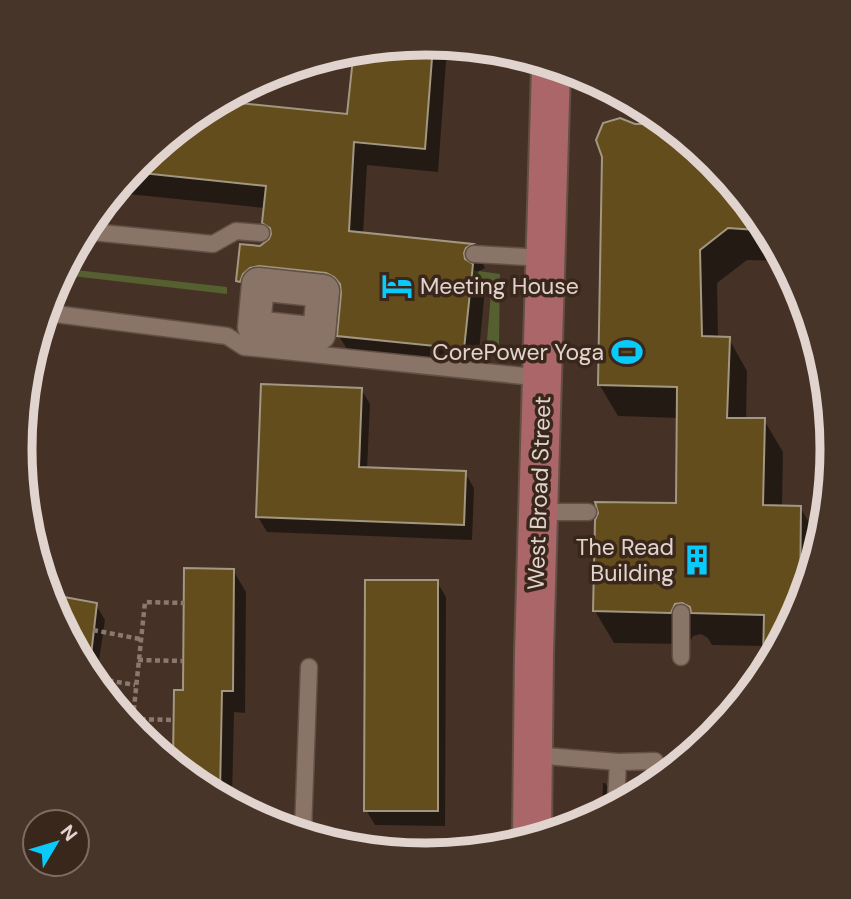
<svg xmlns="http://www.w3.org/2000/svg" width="851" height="899" font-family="'DM Sans',sans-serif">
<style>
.green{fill:#555f2f}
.shadow{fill:#0007}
.building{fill:#644d1c;stroke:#a29780;stroke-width:2}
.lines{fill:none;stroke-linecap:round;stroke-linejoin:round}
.lane-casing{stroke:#625047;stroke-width:19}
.street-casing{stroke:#625047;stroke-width:35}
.primary-casing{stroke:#625047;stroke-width:42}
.path{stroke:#8a7970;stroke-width:4.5;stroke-dasharray:5 3.5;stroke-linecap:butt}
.lane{stroke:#8a7367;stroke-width:16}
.street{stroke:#8a7367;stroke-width:32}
.primary{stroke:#aa6668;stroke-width:38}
.labels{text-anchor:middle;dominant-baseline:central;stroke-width:7;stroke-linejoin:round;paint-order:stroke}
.poi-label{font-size:23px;fill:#e1d3cd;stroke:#3a271c;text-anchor:end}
.street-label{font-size:23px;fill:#e1d3cd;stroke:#3a271c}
.rim{fill:none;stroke:#e1d3cd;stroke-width:9}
</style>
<rect width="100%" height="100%" fill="#453126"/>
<path class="green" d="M67,269L227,287V294L63,275Z
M472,270L500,274L499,345L492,344L487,340L492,281L471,278Z"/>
<path class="shadow" d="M426,43L447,48L438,172L367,165L363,234L472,245L485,268L479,271L477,275L485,289L477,372L353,359L339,336L343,297L340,296L274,289L252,304L238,281L260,247L272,237L264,222L265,208L118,193L139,162L227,103L349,116L355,57Z
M634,125L659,126L713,163L779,261L747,260L717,283L718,338L729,339L747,371L746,420H764L783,452L782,507H800L815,533L801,605L765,659V646L712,645L708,638L701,634L693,636L689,644L614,643L595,611L677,505L678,418L618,416L599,384Z
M361,389L370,404L367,469L465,473L474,488L472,540L267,532L258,517Z
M233,570L246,592L245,713L234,712L232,800L175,761L184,692Z
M437,582L446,597L445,826L375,825L366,810Z
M48,596L96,605L105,620L97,674L50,605Z
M603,783H605L610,790V806L602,811Z
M629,784H642L628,793Z"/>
<path class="building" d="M426,43L433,45L425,149L354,142L349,231L473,244L466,248L464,253L465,259L473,264L464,349L337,336L341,293L340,284L334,277L326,273L259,266L250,268L243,274L240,282L236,281L240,244L260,246L269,239L271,234L270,228L262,223L266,186L132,172L139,162L229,102L347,114L353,58Z
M620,118L635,124H656L713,163L758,230L728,228L700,250L702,336L730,337L727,418H765L763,505L801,506L800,606L763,661L764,615L691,613L690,607L682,603L675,604L671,613L593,611L595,520L598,513L595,502L676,503L677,387L598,385L602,157L596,140L603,123Z
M261,384L362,388L359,467L466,471L464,525L256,517Z
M184,568L234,569L233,691H222L220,792L173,760L174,690H183Z
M365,580H438V811H364Z
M48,594L97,603L90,664L50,605Z"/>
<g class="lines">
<g class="lane-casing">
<path id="lane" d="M92,232L213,244L236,231L261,233
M474,254L546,258
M51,292L55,314L227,336L244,347L543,378
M539,512H588
M681,657V613
M534,755L618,762L655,761L654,776
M616,801L618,762
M303,831L309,667"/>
</g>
<g class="street-casing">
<path id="street" d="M258,284L323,291L319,334L254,327Z"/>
</g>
<g class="primary-casing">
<path id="primary" d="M532,835L534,653L551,68"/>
</g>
<path class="path" d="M93,630L140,639
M138,660L183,661
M100,679L135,685
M132,719L173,720
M132,727L145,602L184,603"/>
<use href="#lane" class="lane"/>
<use href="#street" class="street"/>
<use href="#primary" class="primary"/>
</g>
<defs>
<g id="hotel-bare" transform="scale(2.415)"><path d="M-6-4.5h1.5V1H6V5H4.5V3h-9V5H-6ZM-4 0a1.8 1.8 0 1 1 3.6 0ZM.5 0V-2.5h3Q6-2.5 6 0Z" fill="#0acafa" stroke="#3a271c" stroke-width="2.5" paint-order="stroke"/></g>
<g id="stadium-bare" transform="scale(2.415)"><path d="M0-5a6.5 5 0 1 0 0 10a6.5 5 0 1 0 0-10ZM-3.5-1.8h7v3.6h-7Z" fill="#0acafa" stroke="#3a271c" stroke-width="2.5" paint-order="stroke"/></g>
<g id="building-bare" transform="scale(2.415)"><path d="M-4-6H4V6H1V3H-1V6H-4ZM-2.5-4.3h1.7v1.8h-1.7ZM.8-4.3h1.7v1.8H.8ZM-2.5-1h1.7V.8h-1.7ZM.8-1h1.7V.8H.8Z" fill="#0acafa" stroke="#3a271c" stroke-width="2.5" paint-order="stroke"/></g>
</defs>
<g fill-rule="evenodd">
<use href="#hotel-bare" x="397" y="286"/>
<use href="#stadium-bare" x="627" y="352"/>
<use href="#building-bare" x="697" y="560"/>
</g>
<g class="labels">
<g class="poi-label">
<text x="420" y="286" text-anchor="start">Meeting House</text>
<text x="604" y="352">CorePower Yoga</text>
<text x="674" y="547">The Read<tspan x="674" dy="26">Building</tspan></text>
</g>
<g class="street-label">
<text transform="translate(539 493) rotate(-88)">West Broad Street</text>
</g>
</g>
<path d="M0 0H851V899H0ZM32 449a394 394 0 1 1 788 0a394 394 0 1 1-788 0Z" fill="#47352a" fill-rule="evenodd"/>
<path class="rim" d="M32 449a394 394 0 1 1 788 0a394 394 0 1 1-788 0Z"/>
<g transform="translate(56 843) rotate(52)"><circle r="33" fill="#3a271c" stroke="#7d6c63" stroke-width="2"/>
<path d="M0-5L12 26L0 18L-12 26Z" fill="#0acafa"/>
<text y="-10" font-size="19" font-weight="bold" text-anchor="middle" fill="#e1d3cd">N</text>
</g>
</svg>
